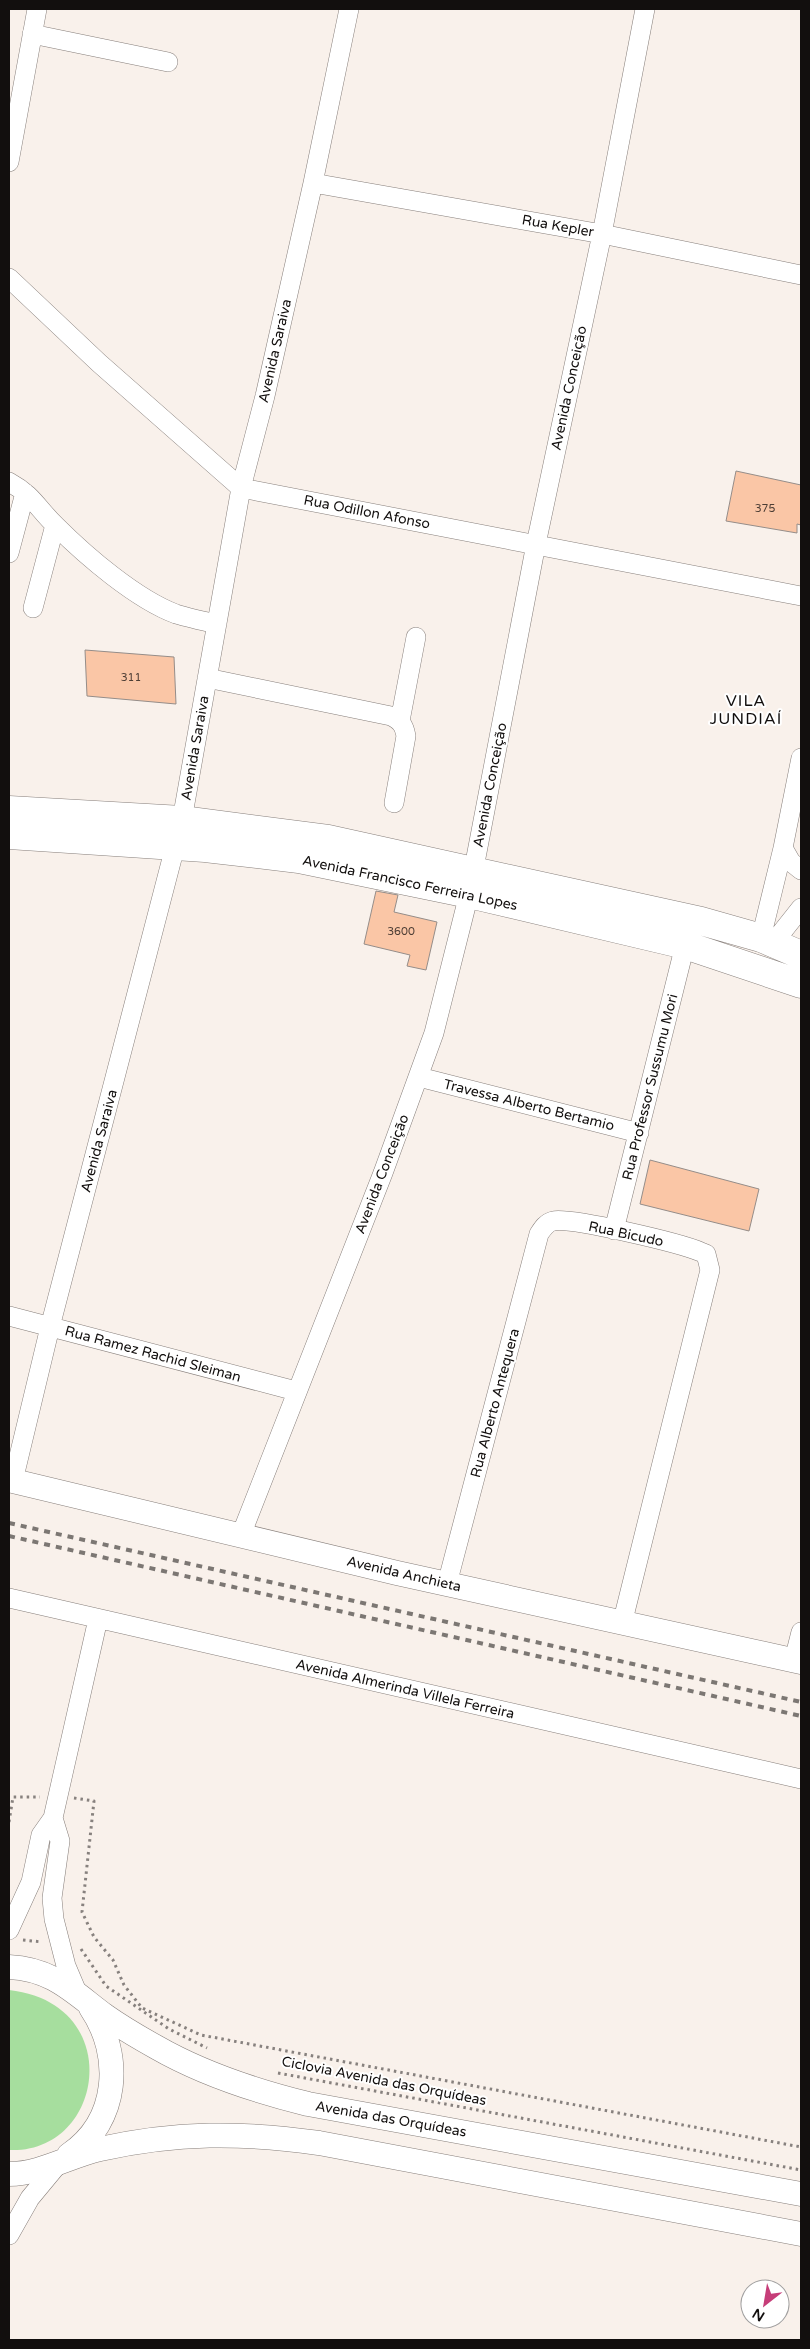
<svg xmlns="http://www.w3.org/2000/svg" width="810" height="2349" font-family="'Varela Round',sans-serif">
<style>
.green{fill:#a6de9e}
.building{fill:#fac6a6;stroke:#958d89}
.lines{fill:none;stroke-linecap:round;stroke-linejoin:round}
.minor-casing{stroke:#877f7b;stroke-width:20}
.major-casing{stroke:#877f7b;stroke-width:25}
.highway-casing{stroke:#877f7b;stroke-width:29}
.path{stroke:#87817e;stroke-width:3;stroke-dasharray:2.5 4;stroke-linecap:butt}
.minor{stroke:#fff;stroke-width:19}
.major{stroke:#fff;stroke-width:24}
.highway{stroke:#fff;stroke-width:28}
.rail{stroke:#7c7773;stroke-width:4;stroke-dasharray:6 6;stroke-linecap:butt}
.labels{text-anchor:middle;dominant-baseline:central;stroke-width:4;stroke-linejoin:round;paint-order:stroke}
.number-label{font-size:11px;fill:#4c3d34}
.street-label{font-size:14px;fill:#120f0e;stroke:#fff}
.quarter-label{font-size:16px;letter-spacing:1px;fill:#120f0e;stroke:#fff}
</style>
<rect width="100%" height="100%" fill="#f9f1eb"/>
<path class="green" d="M9,1990C127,2003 105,2154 9,2150Z"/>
<path class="building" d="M736,471L801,485V525L797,524V533L726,521Z
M85,650L174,657L176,704L87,696Z
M376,891L398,895L394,912L437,922L426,970L407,966L410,955L364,944Z
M650,1160L759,1189L749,1231L640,1204Z"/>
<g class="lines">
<g class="minor-casing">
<path id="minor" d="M32,34L168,62
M9,162L37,9
M313,183L602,234L801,275
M9,278L99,363L241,488L801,596
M9,482C33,495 38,509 56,526C86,556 136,599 176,614C189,618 203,621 217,624
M9,553L25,493
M33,608L55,525
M207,678L391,716C401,721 404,725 406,736L394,803
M400,721L416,637
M783,848L791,862L801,870
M761,938L783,848L801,758
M774,942L801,908
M419,1077L639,1133
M614,1230L685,945
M9,1316L296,1391
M13,1481L50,1327L182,820L241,488L265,396L313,183L349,9
M241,1535L383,1173L434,1033L469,894L536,544L602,234L645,9
M447,1584L539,1234C543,1228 546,1223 553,1221C571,1217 680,1243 701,1252L706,1254L710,1270L622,1624
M9,1598L801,1779
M794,1660L801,1632
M53,1818L60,1841L52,1898L54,1919L66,1966L77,1992
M9,1930L31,1882L41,1835L53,1818L98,1619
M9,2235L30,2198L59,2163"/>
</g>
<g class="major-casing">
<path id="major" d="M9,1480L397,1573L801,1662
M9,1967C52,1969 72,1991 104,2015C121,2027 138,2037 156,2047C203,2074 255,2091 308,2104L801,2194
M69,2155C119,2121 123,2055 91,2008
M9,2174C41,2174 69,2156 100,2149C177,2132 241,2132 319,2143L801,2234"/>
</g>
<g class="highway-casing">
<path id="highway" d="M9,810L182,820L328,839L701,921L761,938L801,955
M9,835L205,848L299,859L469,894L685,945L801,984"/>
</g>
<path class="path" d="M74,1798L94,1801L82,1912L94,1937L113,1960L124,1985L142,2008L201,2035L801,2147
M9,1822L13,1797H40
M23,1940L42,1942
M81,1949L106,1986L169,2029L207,2048
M278,2073L801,2170"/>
<use href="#minor" class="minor"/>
<use href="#major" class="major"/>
<use href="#highway" class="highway"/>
<path class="rail" d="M9,1523L801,1702
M9,1536L801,1716"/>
</g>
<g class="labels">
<g class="number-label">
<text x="765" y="508">375</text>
<text x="131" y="677">311</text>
<text x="401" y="931">3600</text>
</g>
<g class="street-label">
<text transform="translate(558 226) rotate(10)">Rua Kepler</text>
<text transform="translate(275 351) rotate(-77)">Avenida Saraiva</text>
<text transform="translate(569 388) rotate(-78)">Avenida Conceição</text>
<text transform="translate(367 512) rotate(11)">Rua Odillon Afonso</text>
<text transform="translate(195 748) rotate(-80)">Avenida Saraiva</text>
<text transform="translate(490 785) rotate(-79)">Avenida Conceição</text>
<text transform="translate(410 883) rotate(12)">Avenida Francisco Ferreira Lopes</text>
<text transform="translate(650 1087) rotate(-76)">Rua Professor Sussumu Mori</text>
<text transform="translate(529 1105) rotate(14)">Travessa Alberto Bertamio</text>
<text transform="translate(99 1141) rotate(-75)">Avenida Saraiva</text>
<text transform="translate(382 1174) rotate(-69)">Avenida Conceição</text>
<text transform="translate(626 1234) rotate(12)">Rua Bicudo</text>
<text transform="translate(153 1354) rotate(15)">Rua Ramez Rachid Sleiman</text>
<text transform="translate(495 1403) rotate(-75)">Rua Alberto Antequera</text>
<text transform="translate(404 1574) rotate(13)">Avenida Anchieta</text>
<text transform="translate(405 1689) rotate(13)">Avenida Almerinda Villela Ferreira</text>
<text transform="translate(384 2081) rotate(11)">Ciclovia Avenida das Orquídeas</text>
<text transform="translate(391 2119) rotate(10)">Avenida das Orquídeas</text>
</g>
<g class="quarter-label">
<text x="746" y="701">VILA<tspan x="746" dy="18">JUNDIAÍ</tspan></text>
</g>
</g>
<rect width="810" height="2349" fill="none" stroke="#120f0e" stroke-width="20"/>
<g transform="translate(765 2304) rotate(211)"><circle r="24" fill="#ffffff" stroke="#a09f9f"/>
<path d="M0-4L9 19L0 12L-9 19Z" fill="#c63d78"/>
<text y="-8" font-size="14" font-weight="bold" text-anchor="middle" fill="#120f0e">N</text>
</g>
</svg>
